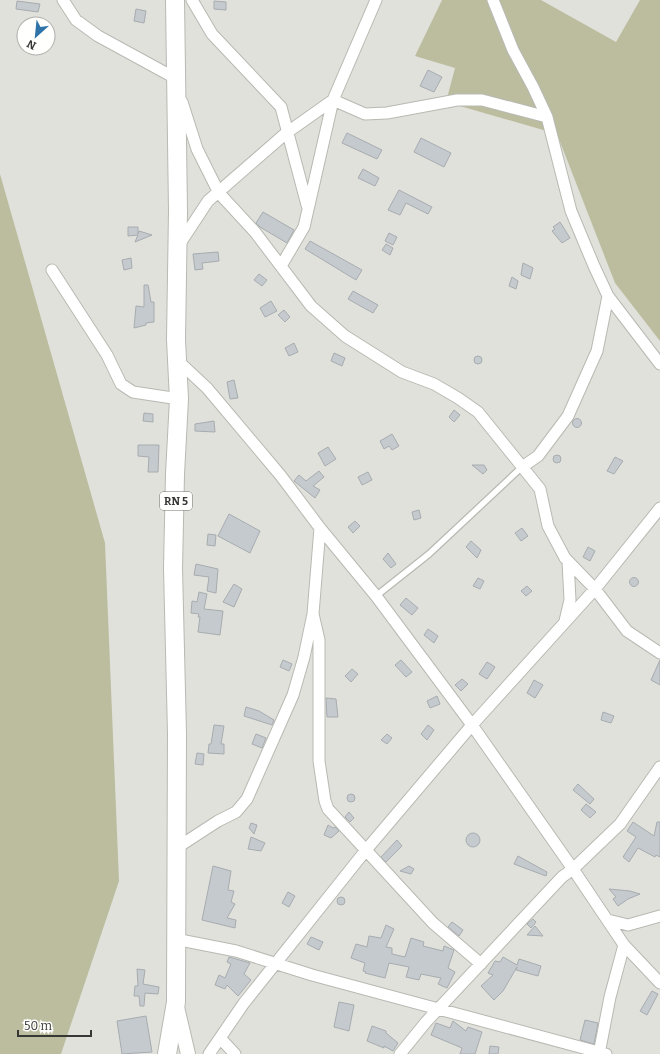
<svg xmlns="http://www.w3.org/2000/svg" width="660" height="1054" font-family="Bitter,serif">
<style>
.green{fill:#bcbd9f}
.building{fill:#c5cacf;stroke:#a7acb0}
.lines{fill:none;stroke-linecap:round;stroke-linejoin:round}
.service-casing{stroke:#b9b9b3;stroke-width:8}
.minor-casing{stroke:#b9b9b3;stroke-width:13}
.tertiary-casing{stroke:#b9b9b3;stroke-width:16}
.primary-casing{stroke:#b9b9b3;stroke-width:20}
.service{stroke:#fff;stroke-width:5.5}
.minor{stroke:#fff;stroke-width:11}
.tertiary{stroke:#fff;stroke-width:14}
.primary{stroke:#fff;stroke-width:18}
.labels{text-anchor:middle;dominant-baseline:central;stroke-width:4;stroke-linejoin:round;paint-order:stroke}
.shield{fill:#fffffe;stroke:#737471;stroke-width:1}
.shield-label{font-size:11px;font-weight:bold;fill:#373835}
</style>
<rect width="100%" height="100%" fill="#e1e1db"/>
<path class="green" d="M442,0H541L616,42L640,0H660V341L615,283L557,134L446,102L455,68L415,56Z
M0,174L105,543L119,881L61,1054H0Z"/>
<path class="building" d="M17,1L40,4L38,12L16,9Z
M214,1L226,2V10L214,9Z
M136,9L146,11L144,23L134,21Z
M428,70L442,77L434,92L420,86Z
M347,133L382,150L377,159L342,143Z
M421,138L451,153L444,167L414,152Z
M363,169L379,178L375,186L358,178Z
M399,190L432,207L428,214L406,203L400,215L388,210Z
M263,212L294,230L287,243L260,227L256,223Z
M560,222L570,238L562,243L552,231L555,229L553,227Z
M128,227H138V234L139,231L152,235L135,242L138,235L128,236Z
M389,233L397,237L393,245L385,241Z
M310,241L362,270L356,280L305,249Z
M386,244L393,248L390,255L382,250Z
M218,252L219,261L202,263L203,269L195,270L193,254Z
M131,258L132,268L124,270L122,260Z
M523,263L533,268L530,279L521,275Z
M259,274L267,280L262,286L254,280Z
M512,277L518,281L516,289L509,286Z
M144,285H148L151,302H154V322L146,323V325L134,328L136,306L144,307Z
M353,291L378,305L373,313L348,299Z
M271,301L277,311L265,317L260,308Z
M284,310L290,317L285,322L278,315Z
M294,343L298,352L289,356L285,348Z
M334,353L345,358L342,366L331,361Z
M474 360a4 4 0 1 1 8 0a4 4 0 1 1-8 0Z
M234,380L238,398L230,399L227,382Z
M454,410L460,415L454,422L449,417Z
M144,413L153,414V422L143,421Z
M572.5 423a4.5 4.5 0 1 1 9 0a4.5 4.5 0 1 1-9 0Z
M214,421L215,432L195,431V424Z
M392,434L399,446L392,450L389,446L384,449L380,441Z
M138,445H159L158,472H148L149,457L138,456Z
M328,447L336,459L325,466L318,453Z
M553 459a4 4 0 1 1 8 0a4 4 0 1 1-8 0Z
M615,457L623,461L614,474L607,471Z
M472,465H484L487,470L483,474Z
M319,471L324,477L313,486L320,490L315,498L294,481L299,475L306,481Z
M368,472L372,480L362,485L358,477Z
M419,510L421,518L414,520L412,512Z
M229,514L260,531L250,553L218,536Z
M355,521L360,526L353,533L348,527Z
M522,528L528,536L521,541L515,533Z
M208,534L216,535L215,546L207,545Z
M471,541L481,550L477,558L466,547Z
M588,547L595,551L590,561L583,557Z
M388,553L396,564L391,568L383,559Z
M196,564L218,569L216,593L207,591L209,577L194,575Z
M629.5 582a4.5 4.5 0 1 1 9 0a4.5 4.5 0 1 1-9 0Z
M478,578L484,581L480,589L473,586Z
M234,584L242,589L234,607L223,602Z
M527,586L532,591L526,596L521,591Z
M199,592L207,594L204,609L223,611L220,635L198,632L200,617H198L199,614L191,613L192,601L197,602Z
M406,598L418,608L412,615L400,605Z
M428,629L438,636L434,643L424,635Z
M283,660L292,664L289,671L280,667Z
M401,660L412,672L406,677L395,665Z
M660,660V685L651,680Z
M487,662L495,667L487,679L479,674Z
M352,669L358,674L351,682L345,676Z
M462,679L468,684L461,691L455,685Z
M534,680L543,685L535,698L527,693Z
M437,696L440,704L430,708L427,701Z
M326,698L336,699L338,717H327Z
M246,707L259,711L274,720L272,725L244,716Z
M603,712L614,716L611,723L601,720Z
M214,725L224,726L221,744H224V754L208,753L209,744H211Z
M428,725L434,730L427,740L421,734Z
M256,734L266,738L262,748L252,744Z
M387,734L392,738L387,744L381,740Z
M197,753L204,754L203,765L195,764Z
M578,784L594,799L590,804L573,790Z
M347 798a4 4 0 1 1 8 0a4 4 0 1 1-8 0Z
M586,804L596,812L590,818L581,810Z
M349,812L354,818L350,822L345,817Z
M633,822L654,836L657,822H660V857L656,855L655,857L638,848L629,862L623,857L636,837L627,831Z
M251,823L257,825L254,834L249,828Z
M328,825L333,828L335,827L339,831L331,838L324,835Z
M466 840a7 7 0 1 1 14 0a7 7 0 1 1-14 0Z
M251,837L265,843L261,851L248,849Z
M397,840L402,846L386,862L381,857Z
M518,856L547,872L546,876L514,864Z
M213,866L231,871L228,890L234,891L231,902L235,904L227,918L236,920L235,928L202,920Z
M409,866L414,869L411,874L400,871Z
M609,889L630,891L640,894L628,899L618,906L613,899L616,897Z
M288,892L295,896L289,907L282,903Z
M337 901a4 4 0 1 1 8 0a4 4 0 1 1-8 0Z
M533,919L536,922L531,928L527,924Z
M452,922L463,930L459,936L448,927Z
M386,925L394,929L386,947L392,948V954L405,957L411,938L424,942L423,946L443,951L444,946L454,950L448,968L455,972L447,988L438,984L441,978L421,974L419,980L406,977L409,967L389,963L385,978L365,973L366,972L363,971L365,963L351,958L356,944L367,947L369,936L381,938Z
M535,926L543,936L527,935Z
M311,937L323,942L319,950L307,944Z
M229,957L250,963L244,974L251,980L238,996L227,985L225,989L215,985L219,975L225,978L231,964L227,962Z
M503,957L517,965L519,959L541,966L538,976L516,970L517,967L503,991L494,1000L481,986L493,975L488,973L495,961L500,962Z
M137,969L145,970L143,984L159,987L158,994L145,993L144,1006H140L139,996H134L135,986H138Z
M652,991L658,994L647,1015L640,1011Z
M339,1002L354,1005L349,1031L334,1027Z
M146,1016L152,1052L122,1054L117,1021Z
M585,1020L598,1023L594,1044L580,1040Z
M453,1021L466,1031L468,1027L482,1032L475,1054H460L462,1048L431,1035L436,1023L450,1028Z
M372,1026L386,1031V1033L398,1043L393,1051L384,1046V1048L367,1041Z
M490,1046L499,1047L498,1054H489Z"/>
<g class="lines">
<g class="service-casing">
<path id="service" d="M376,596L429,554L522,467"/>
</g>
<g class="minor-casing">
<path id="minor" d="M63,0L76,20L98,36L175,78L177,84
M192,0L212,34L281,107L307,205
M493,0L513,50L533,87L547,117L571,211L594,266L608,296L660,364
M182,102L197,149L219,193L255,232L311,306L345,336L402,372L434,384L458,398L478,412L540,489L548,526L565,558L595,589L627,631L660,653
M179,245L208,201L285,134L333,100L376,0
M281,266L304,227L333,100L365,114L387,113L457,100H482L547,117
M52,270L107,355L121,384L133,392L179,399
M177,360L207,388L281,476L320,528L376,596L472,725L573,869L624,945L660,983
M522,467L538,456L568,416L597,351L608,296
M313,614L319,640V761L325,801L328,809L433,923L481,964
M565,621L570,600L568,561
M175,849L218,821L236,812L247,799L293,695L304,657L313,614L320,528
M608,920L628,925L660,916
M175,939L236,951L312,975L606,1054
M220,1038L235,1054
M209,1054L244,1003L366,850L472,725L595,589L660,508
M400,1054L426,1022L562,877L573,869L620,824L660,767
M599,1054L610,997L624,945"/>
</g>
<g class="tertiary-casing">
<path id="tertiary" d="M177,1007L188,1054"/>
</g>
<g class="primary-casing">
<path id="primary" d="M167,1054L176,1002L177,734L173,568L175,474L179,399L176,340L178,211L175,0"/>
</g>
<use href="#service" class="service"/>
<use href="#minor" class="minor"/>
<use href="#tertiary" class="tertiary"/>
<use href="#primary" class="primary"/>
</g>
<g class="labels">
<rect class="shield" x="160" y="492" width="32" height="18" rx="3"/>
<g class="shield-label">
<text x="176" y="501">RN 5</text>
</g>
</g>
<g transform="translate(36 36) rotate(207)"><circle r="19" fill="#fffffe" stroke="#afafae"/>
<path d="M0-3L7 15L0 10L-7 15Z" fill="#2f74a9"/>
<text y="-6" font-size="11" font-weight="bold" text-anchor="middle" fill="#373835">N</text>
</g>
<path d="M18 1030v6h73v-6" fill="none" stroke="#373835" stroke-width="2"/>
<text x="24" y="1030" font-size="12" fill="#373835" stroke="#fffffe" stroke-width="3" paint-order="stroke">50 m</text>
</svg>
